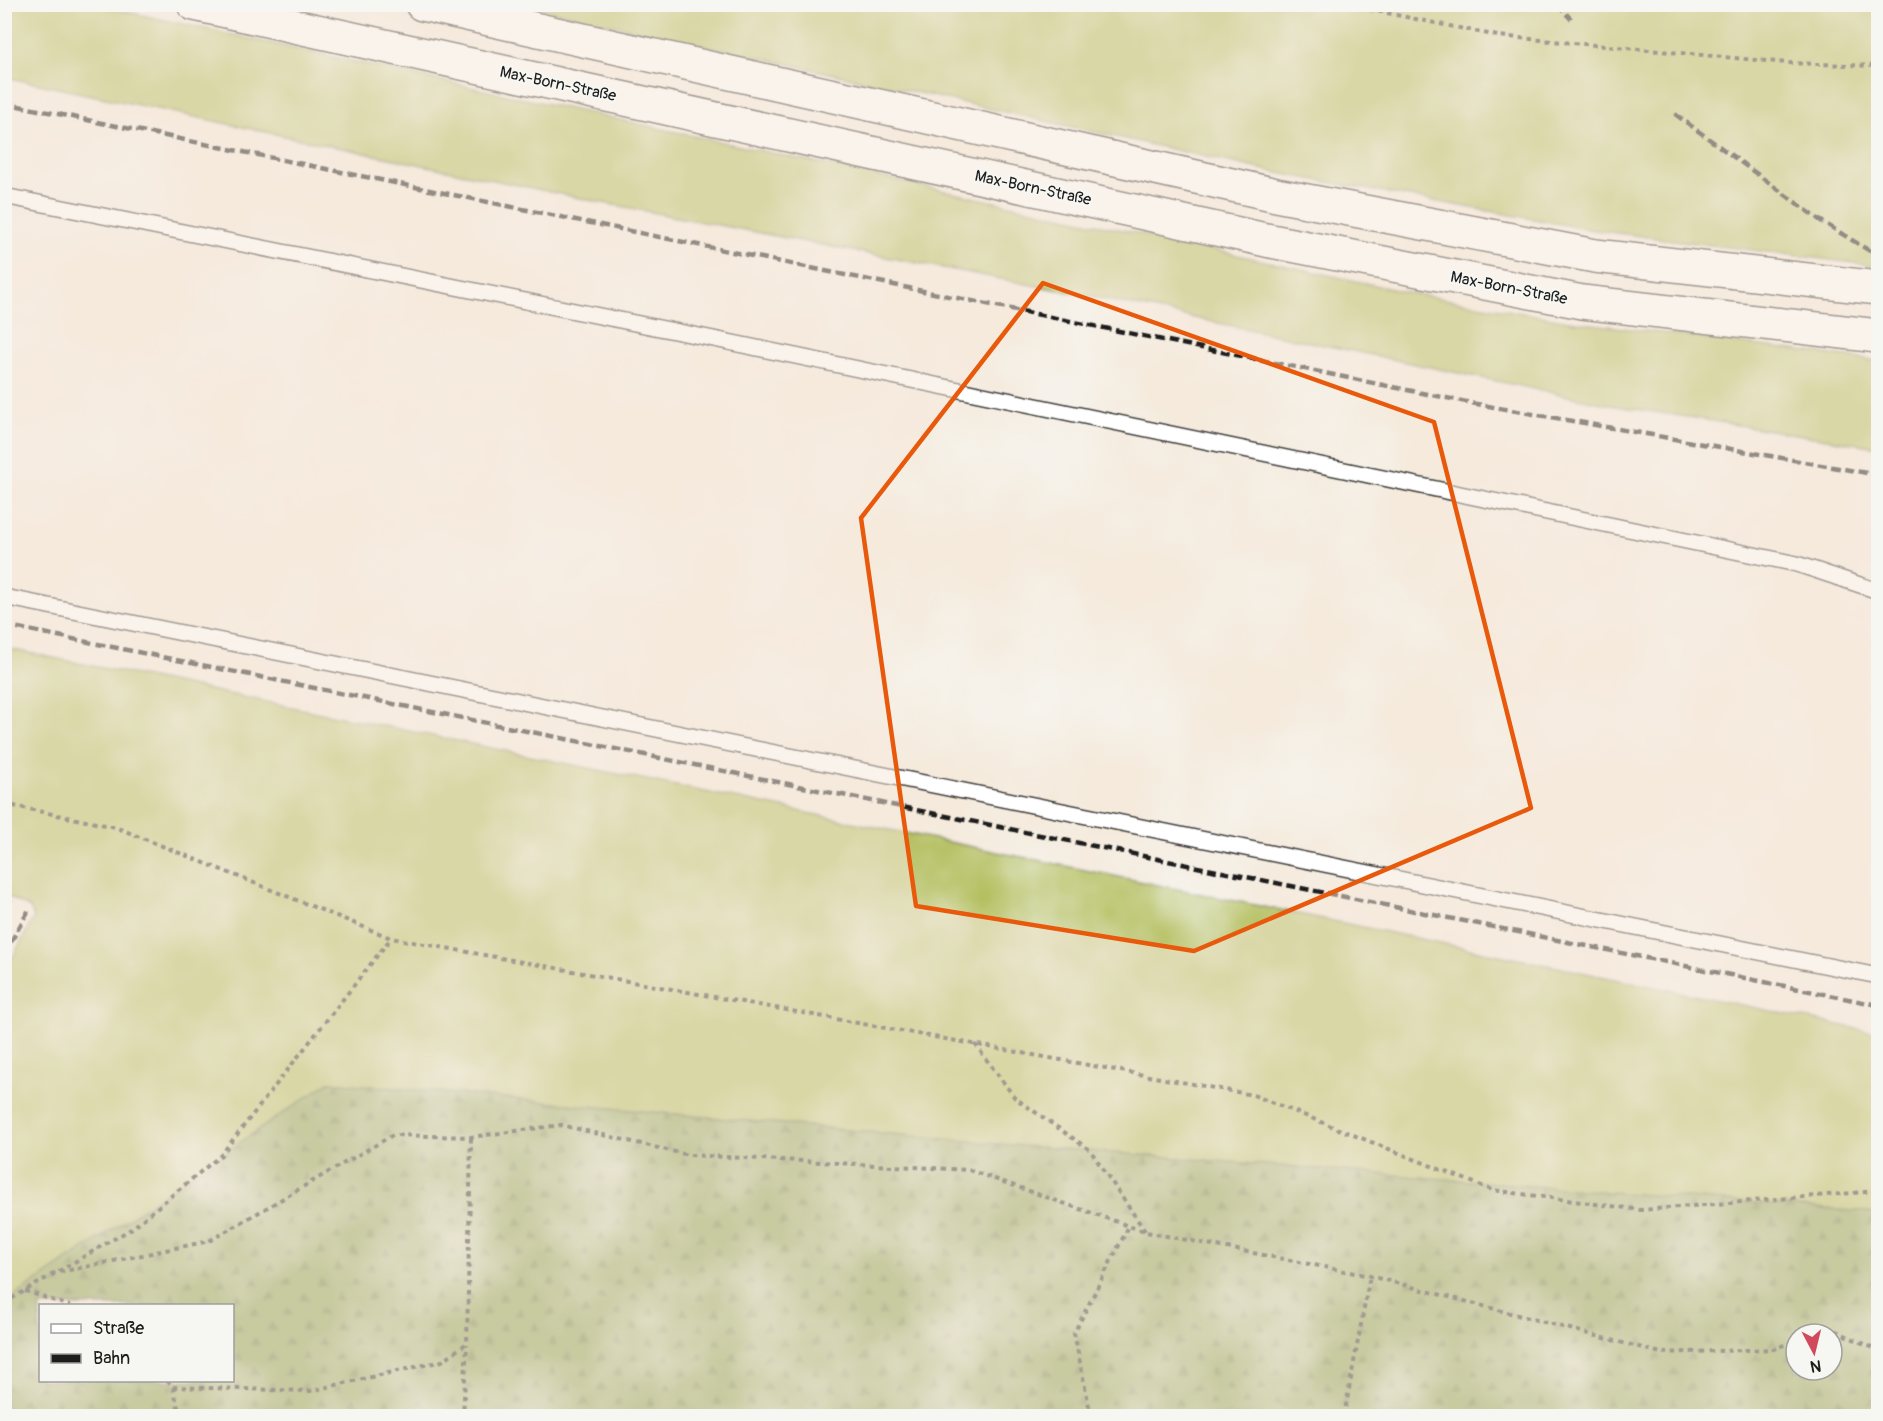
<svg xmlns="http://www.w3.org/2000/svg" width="1883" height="1421" font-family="Pangolin,sans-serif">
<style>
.grass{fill:#b5c062;stroke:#686e3f;stroke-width:1.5}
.forest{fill:url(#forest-firs);stroke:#56613a;stroke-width:1.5;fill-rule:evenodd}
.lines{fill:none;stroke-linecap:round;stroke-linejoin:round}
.lane-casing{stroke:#3d3b39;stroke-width:18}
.primary-casing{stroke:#3d3b39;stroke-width:36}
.path{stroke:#3d3b39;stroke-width:4;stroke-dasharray:4.5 4.5;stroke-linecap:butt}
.lane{stroke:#fff;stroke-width:15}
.primary{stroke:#fff;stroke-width:33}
.rail{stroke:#1c1c1c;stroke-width:4.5;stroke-dasharray:9 4.5;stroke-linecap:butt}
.marked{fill:none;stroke:#e8590c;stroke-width:4.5;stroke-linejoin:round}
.labels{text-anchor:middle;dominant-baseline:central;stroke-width:4.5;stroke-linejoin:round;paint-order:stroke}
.street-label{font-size:16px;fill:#1c1c1c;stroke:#f6f6f2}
</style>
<defs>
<pattern id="forest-firs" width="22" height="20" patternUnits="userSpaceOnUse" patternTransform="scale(1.5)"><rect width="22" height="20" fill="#90a658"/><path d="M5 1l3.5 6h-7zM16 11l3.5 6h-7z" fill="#758648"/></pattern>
</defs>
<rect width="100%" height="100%" fill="#f6f6f2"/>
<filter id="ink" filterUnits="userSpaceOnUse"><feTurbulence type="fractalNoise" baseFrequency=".0167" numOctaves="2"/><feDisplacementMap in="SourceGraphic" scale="12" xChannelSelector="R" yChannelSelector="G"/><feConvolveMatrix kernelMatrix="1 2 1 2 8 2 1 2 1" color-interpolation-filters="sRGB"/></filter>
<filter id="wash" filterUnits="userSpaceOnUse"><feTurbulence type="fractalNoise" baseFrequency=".008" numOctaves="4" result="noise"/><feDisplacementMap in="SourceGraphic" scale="24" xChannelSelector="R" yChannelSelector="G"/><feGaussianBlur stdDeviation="1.35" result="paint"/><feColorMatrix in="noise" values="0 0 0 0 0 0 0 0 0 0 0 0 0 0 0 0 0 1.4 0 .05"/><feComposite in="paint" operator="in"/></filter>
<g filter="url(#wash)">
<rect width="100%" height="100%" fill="#f5eadc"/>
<path class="grass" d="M5,4L96,5L1411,293L1569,321L1878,361V447L1616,406L1079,294L598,202L5,77Z
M523,5H1878V266L1594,230L1283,174Z
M5,648L1878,1033V1213L998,1144L329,1082L5,1303V972L34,917L30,908L5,895Z"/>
<path class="forest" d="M329,1082L998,1144L1878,1213V1416H5V1303ZM40,1306H232V1380H40ZM1796,1334H1832V1370H1796Z"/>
</g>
<g filter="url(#ink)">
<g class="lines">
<g class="lane-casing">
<path id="lane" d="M4,196L704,337L1797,564L1878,591
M4,597L1878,976"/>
</g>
<g class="primary-casing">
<path id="primary" d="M194,4L1266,240L1582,302L1878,336
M422,4L1281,196L1595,256L1878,288"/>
</g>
<path class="path" d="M1343,4L1498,36L1788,63L1878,66
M4,804L115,827L391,938L1253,1095L1492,1190L1641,1210L1878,1191
M975,1044L1015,1098L1090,1150L1145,1231
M51,1274L209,1241L393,1135L471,1137L561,1125L688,1155L969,1170L1146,1232L1370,1276L1661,1353L1774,1349L1796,1340
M25,1291L70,1306
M4,1303L131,1229L221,1155L391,938
M1811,1334L1827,1327L1878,1350
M167,1380L173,1387L310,1391L442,1361L467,1343L471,1137
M173,1387L180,1416
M461,1416L463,1415L467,1344
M1091,1416L1074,1333L1129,1226
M1344,1416L1370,1276"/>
<use href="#lane" class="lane"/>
<use href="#primary" class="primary"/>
<path class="rail" d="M1557,4L1571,19
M4,103L1471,403L1878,475
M1675,114L1821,221L1878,256
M4,625L1878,1005
M4,912L11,899
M4,954L30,908"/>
</g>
</g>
<path d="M0 0H1883V1421H0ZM1043,283L1434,422L1531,808L1194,951L916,906L861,518Z" fill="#f5eadc" fill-opacity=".55" fill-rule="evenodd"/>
<path class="marked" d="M1043,283L1434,422L1531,808L1194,951L916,906L861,518Z"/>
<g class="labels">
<g class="street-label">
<text transform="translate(558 84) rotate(12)">Max-Born-Straße</text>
<text transform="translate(1033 188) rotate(12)">Max-Born-Straße</text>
<text transform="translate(1509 288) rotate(11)">Max-Born-Straße</text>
</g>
</g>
<rect width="1883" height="1421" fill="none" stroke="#f6f6f2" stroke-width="24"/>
<rect x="39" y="1304" width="195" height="78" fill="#f6f6f2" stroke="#9f9f9c" stroke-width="1.5"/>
<rect x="51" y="1324" width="30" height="9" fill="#ffffff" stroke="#9f9f9c" stroke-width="1.5"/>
<text x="93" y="1334" font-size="18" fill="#1c1c1c">Straße</text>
<rect x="51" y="1354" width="30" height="9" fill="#1c1c1c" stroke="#9f9f9c" stroke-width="1.5"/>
<text x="93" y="1364" font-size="18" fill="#1c1c1c">Bahn</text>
<g transform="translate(1814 1352) rotate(173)"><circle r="28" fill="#f6f6f2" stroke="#9f9f9c" stroke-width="1.5"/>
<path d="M0-4.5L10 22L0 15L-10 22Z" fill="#d1495b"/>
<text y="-9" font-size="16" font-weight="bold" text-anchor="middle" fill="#1c1c1c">N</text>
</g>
</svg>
